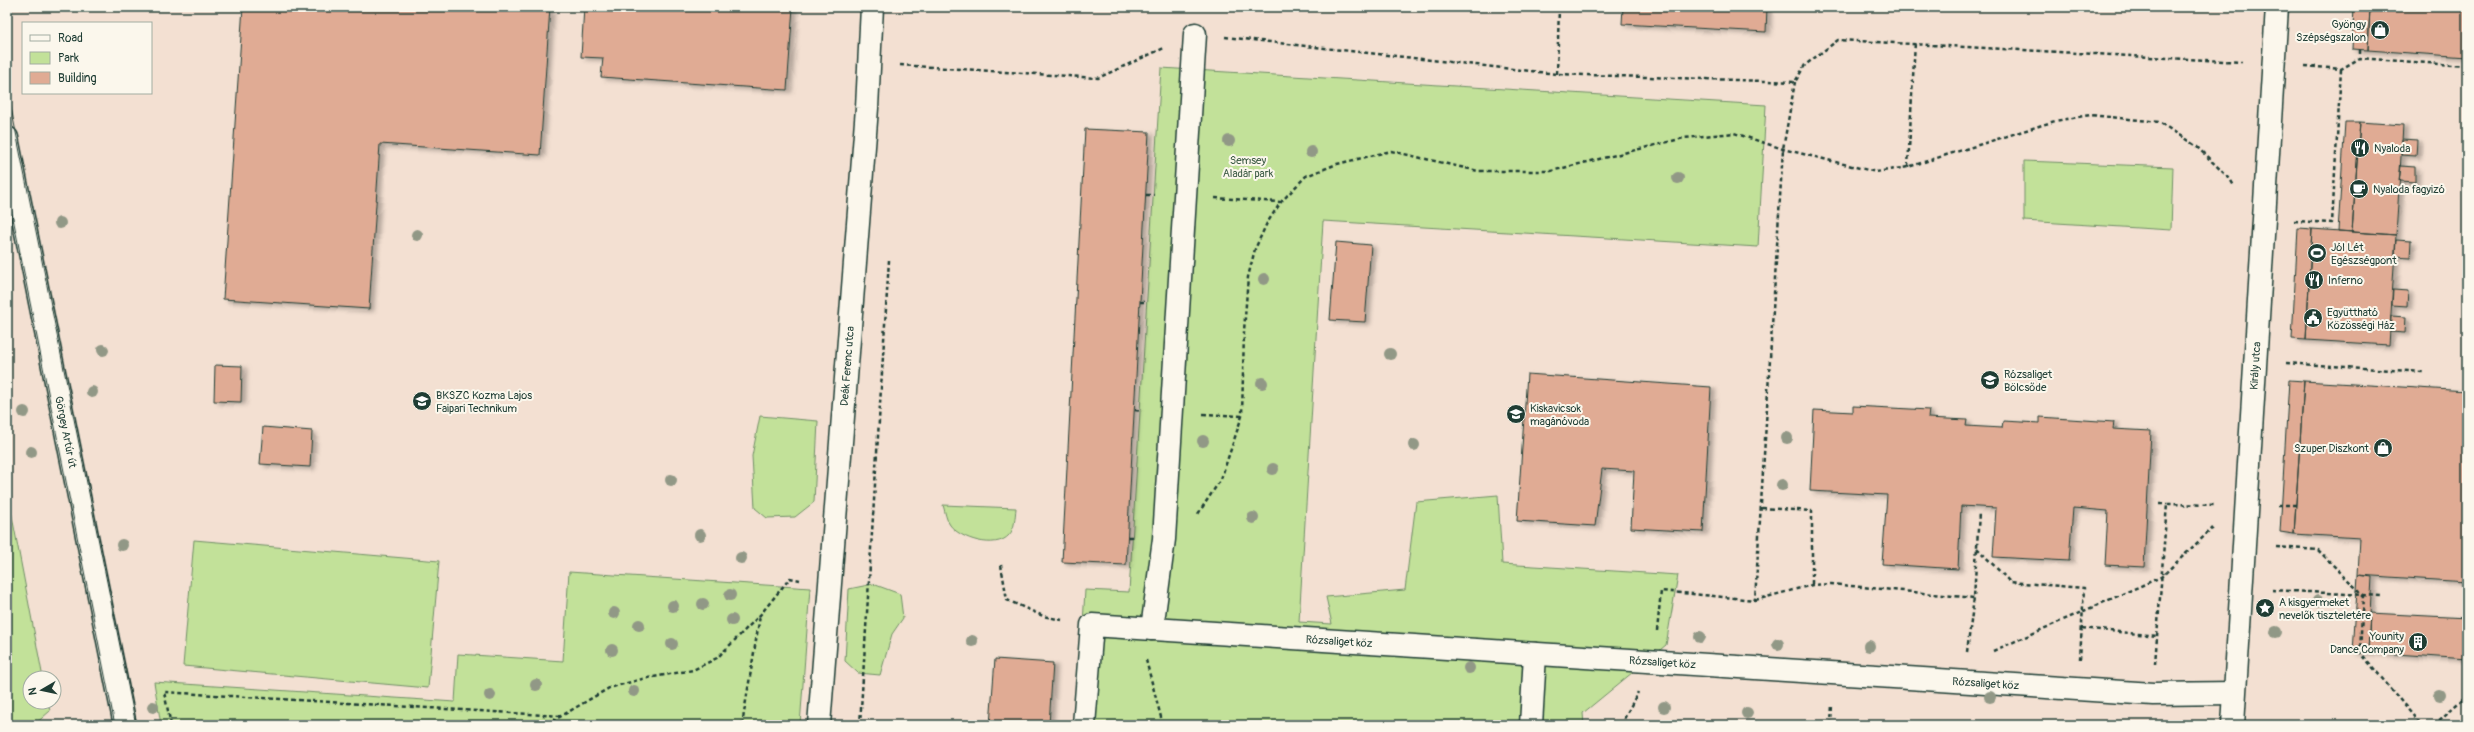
<svg xmlns="http://www.w3.org/2000/svg" width="2474" height="732" font-family="Pangolin,sans-serif">
<style>
.green{fill:#c2e199;stroke:#708f66}
.building{fill:#e0ab94;stroke:#1f3d34;filter:url(#shadow)}
.lines{fill:none;stroke-linecap:round;stroke-linejoin:round}
.minor-casing{stroke:#1f3d34;stroke-width:25}
.path{stroke:#1f3d34;stroke-width:2.5;stroke-dasharray:4 3;stroke-linecap:butt}
.minor{stroke:#fbf7ec;stroke-width:22}
.tram{stroke:#1f3d34;stroke-width:1}
.tree{fill:#919886}
.labels{text-anchor:middle;dominant-baseline:central;stroke-width:4;stroke-linejoin:round;paint-order:stroke}
.poi-label{font-size:11px;fill:#1f3d34;stroke:#fbf7ec;text-anchor:start}
.park-label{font-size:11px;fill:#405e48;stroke:#fbf7ec}
.street-label{font-size:11px;fill:#1f3d34;stroke:#fbf7ec}
</style>
<defs>
<filter id="shadow"><feDropShadow dx="4.5" dy="2.5" stdDeviation="2" flood-color="#0004"/></filter>
</defs>
<rect width="100%" height="100%" fill="#f3e0d2"/>
<filter id="ink" filterUnits="userSpaceOnUse"><feTurbulence type="fractalNoise" baseFrequency=".025" numOctaves="2"/><feDisplacementMap in="SourceGraphic" scale="8" xChannelSelector="R" yChannelSelector="G"/><feConvolveMatrix kernelMatrix="1 2 1 2 8 2 1 2 1" color-interpolation-filters="sRGB"/></filter>
<g filter="url(#ink)">
<path class="green" d="M1161,68L1766,105L1758,247L1323,221L1299,622L1332,624L1326,597L1405,590L1416,502L1498,495L1502,564L1678,575L1666,645L1583,713L1584,725H1077L1085,590L1129,592Z
M2024,161L2173,167L2171,230L2024,221Z
M760,416L818,421L814,502L795,517L767,518L755,508L752,456Z
M7,490L43,678H30V702H48L50,711L34,725H7Z
M943,505L1016,508C1015,517 1015,529 1009,535C996,550 960,539 950,525C946,520 945,511 943,505Z
M194,540L439,561L428,688L183,666Z
M569,572L810,588L800,725H161L154,682L455,702L458,654L563,661Z
M873,584L900,594L903,618L892,634L880,675L858,673L845,661L849,589Z"/>
<path class="building" d="M243,7H550L540,155L380,144L369,309L223,299Z
M584,7H793L787,90L601,77L603,58L581,57Z
M1623,7H1767L1766,32L1622,24Z
M2354,7H2370L2368,50L2352,49Z
M2370,7H2467V57L2368,50Z
M2345,122H2360L2352,232L2338,231Z
M2360,122L2403,125L2396,235L2352,232Z
M1085,129L1149,132L1126,565L1062,562Z
M2402,139L2417,140L2416,156L2401,155Z
M2401,166L2415,167V182L2399,181Z
M2298,228L2312,229L2306,340L2292,339Z
M2312,229L2396,235L2389,345L2306,340Z
M2396,240L2411,241L2410,257L2395,256Z
M1336,242L1371,245L1365,322L1330,320Z
M2393,290L2408,291L2407,306L2392,305Z
M2391,316L2406,317L2405,333L2390,332Z
M215,365L242,366L241,402L214,401Z
M1527,374L1711,387L1703,532L1631,528L1634,471L1602,469L1595,526L1517,521Z
M2289,380L2304,381L2294,534L2280,532Z
M2304,381L2467,391V582L2358,575L2360,538L2294,534Z
M1853,406L1929,410L1928,418L1967,420L1966,426L2002,428L2003,421L2040,423V417L2114,422L2113,429L2151,431L2144,567L2105,565L2108,511L2073,508L2069,561L1993,557L1996,508L1961,506L1958,569L1882,564L1887,495L1810,491L1814,410L1853,412Z
M263,427L312,431L310,467L260,464Z
M2358,575L2372,577L2368,652H2353Z
M2370,613L2467,618V659L2368,652Z
M995,659L1053,663L1049,725H990Z"/>
<g class="lines">
<g class="minor-casing">
<g id="minor">
<path id="s1" d="M7,138L125,725"/>
<path d="M1152,629L1164,539L1195,34"/>
<path id="s2" d="M819,725L867,108L872,7"/>
<path id="s3" d="M1084,725L1092,625L2153,694L2234,693"/>
<path d="M1531,725L1535,654"/>
<path id="s4" d="M2233,725L2277,7"/>
</g>
</g>
<path class="path" d="M1225,37L1557,74L1795,82L1805,65L1838,40L2242,62
M2360,50V58
M900,65L1098,78L1164,48
M2305,66L2341,69L2360,58L2467,66
M1557,74L1559,7
M1908,167L1915,42
M1146,195H1154
M1215,198L1280,202
M2294,221L2332,223L2341,69
M1140,302H1147
M2286,363L2423,372
M1135,410L1142,411
M1203,414L1242,416
M2159,504H2167
M2278,505H2296
M1762,508L1812,511V585
M1198,514L1221,479L1242,416L1244,331L1248,277L1255,249L1267,223L1281,202L1306,176L1337,164L1391,151L1478,171H1551L1684,138L1734,133L1783,149L1876,172L1908,167L2055,121L2090,115L2159,122L2196,146L2230,179L2234,186
M1128,537H1133
M2276,547L2318,550L2363,595L2360,652L2421,725
M1977,548L2010,582L2084,588L2080,659
M1001,565L1007,600L1043,616L1062,620
M2272,590L2383,596
M1755,600L1812,585L1831,584L1974,598L1979,512
M2082,628L2157,636
M1657,631L1661,591L1755,600L1783,149L1795,82
M1993,651L2161,577L2213,528
M1967,652L1974,598
M1146,660L1163,725
M2155,664L2167,504L2216,505
M171,725L164,692L561,716
M546,725L609,688L642,679L693,670L717,658L760,615L790,578L800,580
M742,725L760,616
M860,725L889,260
M1621,725L1638,692
M1831,725L1832,704
M2434,725L2467,695"/>
<use href="#minor" class="minor"/>
<path class="tram" d="M7,88L136,725
M7,188L115,725"/>
</g>
<g class="tree">
<circle cx="1229" cy="141" r="6"/>
<circle cx="1311" cy="152" r="6"/>
<circle cx="1678" cy="178" r="6"/>
<circle cx="60" cy="223" r="6"/>
<circle cx="417" cy="235" r="6"/>
<circle cx="1264" cy="279" r="6"/>
<circle cx="103" cy="350" r="6"/>
<circle cx="1390" cy="354" r="6"/>
<circle cx="1262" cy="383" r="6"/>
<circle cx="92" cy="392" r="6"/>
<circle cx="24" cy="412" r="6"/>
<circle cx="1787" cy="438" r="6"/>
<circle cx="1203" cy="441" r="6"/>
<circle cx="1414" cy="445" r="6"/>
<circle cx="31" cy="452" r="6"/>
<circle cx="1273" cy="469" r="6"/>
<circle cx="671" cy="480" r="6"/>
<circle cx="1782" cy="485" r="6"/>
<circle cx="1253" cy="518" r="6"/>
<circle cx="700" cy="535" r="6"/>
<circle cx="122" cy="545" r="6"/>
<circle cx="741" cy="558" r="6"/>
<circle cx="730" cy="595" r="6"/>
<circle cx="2318" cy="601" r="6"/>
<circle cx="703" cy="604" r="6"/>
<circle cx="673" cy="606" r="6"/>
<circle cx="614" cy="613" r="6"/>
<circle cx="732" cy="620" r="6"/>
<circle cx="639" cy="625" r="6"/>
<circle cx="2276" cy="632" r="6"/>
<circle cx="1700" cy="637" r="6"/>
<circle cx="972" cy="641" r="6"/>
<circle cx="672" cy="644" r="6"/>
<circle cx="1778" cy="644" r="6"/>
<circle cx="1869" cy="646" r="6"/>
<circle cx="612" cy="650" r="6"/>
<circle cx="1469" cy="668" r="6"/>
<circle cx="536" cy="685" r="6"/>
<circle cx="634" cy="691" r="6"/>
<circle cx="490" cy="695" r="6"/>
<circle cx="2440" cy="695" r="6"/>
<circle cx="1990" cy="697" r="6"/>
<circle cx="153" cy="707" r="6"/>
<circle cx="1664" cy="707" r="6"/>
<circle cx="1747" cy="713" r="6"/>
</g>
</g>
<defs>
<g id="shop-disc" transform="scale(1)"><circle r="9.5" fill="#1f3d34" stroke="#fbf7ec"/><path d="M-5-2.5h2.3a2.7 3.5 0 0 1 5.4 0H5L5.5 6h-11ZM-1.5-2.5h3a1.5 2.3 0 0 0-3 0Z" fill="#fff"/></g>
<g id="restaurant-disc" transform="scale(1)"><circle r="9.5" fill="#1f3d34" stroke="#fbf7ec"/><path d="M-5-6h1v4h1v-4h1v4h1v-4h1v5L-1.5 .5V6h-2V.5L-5-1ZM5-6V6H3V1.5H1.5Q1.5-4 5-6Z" fill="#fff"/></g>
<g id="cafe-disc" transform="scale(1)"><circle r="9.5" fill="#1f3d34" stroke="#fbf7ec"/><path d="M-5.5-4.5H6V0H3Q3 3.5 0 3.5H-2.5Q-5.5 3.5-5.5 0ZM3-3.2v2h1.7v-2ZM-6 4.5H4V6H-6Z" fill="#fff"/></g>
<g id="stadium-disc" transform="scale(1)"><circle r="9.5" fill="#1f3d34" stroke="#fbf7ec"/><path d="M0-5a6.5 5 0 1 0 0 10a6.5 5 0 1 0 0-10ZM-3.5-1.8h7v3.6h-7Z" fill="#fff"/></g>
<g id="civic-disc" transform="scale(1)"><circle r="9.5" fill="#1f3d34" stroke="#fbf7ec"/><path d="M-.6-6.5H3V-4.5H.6V-3L4-1V1h2V6H-6V1h2V-1L-.6-3ZM-1.2 2.5V6h2.4V2.5Z" fill="#fff"/></g>
<g id="school-disc" transform="scale(1)"><circle r="9.5" fill="#1f3d34" stroke="#fbf7ec"/><path d="M0-5L7-2L0 1L-7-2ZM-4 1L0 2.5L4 1V4Q0 6-4 4Z" fill="#fff"/></g>
<g id="sight-disc" transform="scale(1)"><circle r="9.5" fill="#1f3d34" stroke="#fbf7ec"/><path d="M0-6L1.8-2.2L6-1.7L2.9 1.2L3.7 5.4L0 3.3L-3.7 5.4L-2.9 1.2L-6-1.7L-1.8-2.2Z" fill="#fff"/></g>
<g id="building-disc" transform="scale(1)"><circle r="9.5" fill="#1f3d34" stroke="#fbf7ec"/><path d="M-4-6H4V6H1V3H-1V6H-4ZM-2.5-4.3h1.7v1.8h-1.7ZM.8-4.3h1.7v1.8H.8ZM-2.5-1h1.7V.8h-1.7ZM.8-1h1.7V.8H.8Z" fill="#fff"/></g>
</defs>
<g fill-rule="evenodd">
<use href="#shop-disc" x="2380" y="30"/>
<use href="#restaurant-disc" x="2360" y="148"/>
<use href="#cafe-disc" x="2359" y="189"/>
<use href="#stadium-disc" x="2317" y="253"/>
<use href="#restaurant-disc" x="2314" y="280"/>
<use href="#civic-disc" x="2313" y="318"/>
<use href="#school-disc" x="1990" y="380"/>
<use href="#school-disc" x="422" y="401"/>
<use href="#school-disc" x="1516" y="414"/>
<use href="#shop-disc" x="2383" y="448"/>
<use href="#sight-disc" x="2265" y="608"/>
<use href="#building-disc" x="2418" y="642"/>
</g>
<g class="labels">
<g class="poi-label">
<text x="2366" y="24" text-anchor="end">Gyöngy<tspan x="2366" dy="13">Szépségszalon</tspan></text>
<text x="2374" y="148">Nyaloda</text>
<text x="2373" y="189">Nyaloda fagyizó</text>
<text x="2331" y="247">Jól Lét<tspan x="2331" dy="13">Egészségpont</tspan></text>
<text x="2328" y="280">Inferno</text>
<text x="2327" y="312">Együttható<tspan x="2327" dy="13">Közösségi Ház</tspan></text>
<text x="2004" y="374">Rózsaliget<tspan x="2004" dy="13">Bölcsőde</tspan></text>
<text x="436" y="395">BKSZC Kozma Lajos<tspan x="436" dy="13">Faipari Technikum</tspan></text>
<text x="1530" y="408">Kiskavicsok<tspan x="1530" dy="13">magánóvoda</tspan></text>
<text x="2369" y="448" text-anchor="end">Szuper Diszkont</text>
<text x="2279" y="602">A kisgyermeket<tspan x="2279" dy="13">nevelők tiszteletére</tspan></text>
<text x="2404" y="636" text-anchor="end">Younity<tspan x="2404" dy="13">Dance Company</tspan></text>
</g>
<g class="park-label">
<text x="1248" y="160">Semsey<tspan x="1248" dy="13">Aladár park</tspan></text>
</g>
<g class="street-label">
<text stroke="none"><textPath href="#s2" startOffset="360">Deák Ferenc utca</textPath></text>
<text stroke="none"><textPath href="#s4" startOffset="360">Király utca</textPath></text>
<text stroke="none"><textPath href="#s1" startOffset="300">Görgey Artúr út</textPath></text>
<text stroke="none"><textPath href="#s3" startOffset="348">Rózsaliget köz</textPath></text>
<text stroke="none"><textPath href="#s3" startOffset="672">Rózsaliget köz</textPath></text>
<text stroke="none"><textPath href="#s3" startOffset="996">Rózsaliget köz</textPath></text>
</g>
</g>
<rect width="2474" height="732" fill="none" stroke="#fbf7ec" stroke-width="24"/>
<rect x="12" y="12" width="2450" height="708" fill="none" stroke="#1f3d34" stroke-width="1.5" filter="url(#ink)"/>
<rect x="22" y="22" width="130" height="72" fill="#fbf7ec" stroke="#a3ada2"/>
<rect x="30" y="35" width="20" height="6" fill="#fbf7ec" stroke="#a3ada2"/>
<text x="58" y="42" font-size="12" fill="#1f3d34">Road</text>
<rect x="30" y="52" width="20" height="12" fill="#c2e199" stroke="#a3ada2"/>
<text x="58" y="62" font-size="12" fill="#1f3d34">Park</text>
<rect x="30" y="72" width="20" height="12" fill="#e0ab94" stroke="#a3ada2"/>
<text x="58" y="82" font-size="12" fill="#1f3d34">Building</text>
<g transform="translate(42 690) rotate(261)"><circle r="19" fill="#fbf7ec" stroke="#a3ada2"/>
<path d="M0-3L7 15L0 10L-7 15Z" fill="#1f3d34"/>
<text y="-6" font-size="11" font-weight="bold" text-anchor="middle" fill="#1f3d34">N</text>
</g>
</svg>
